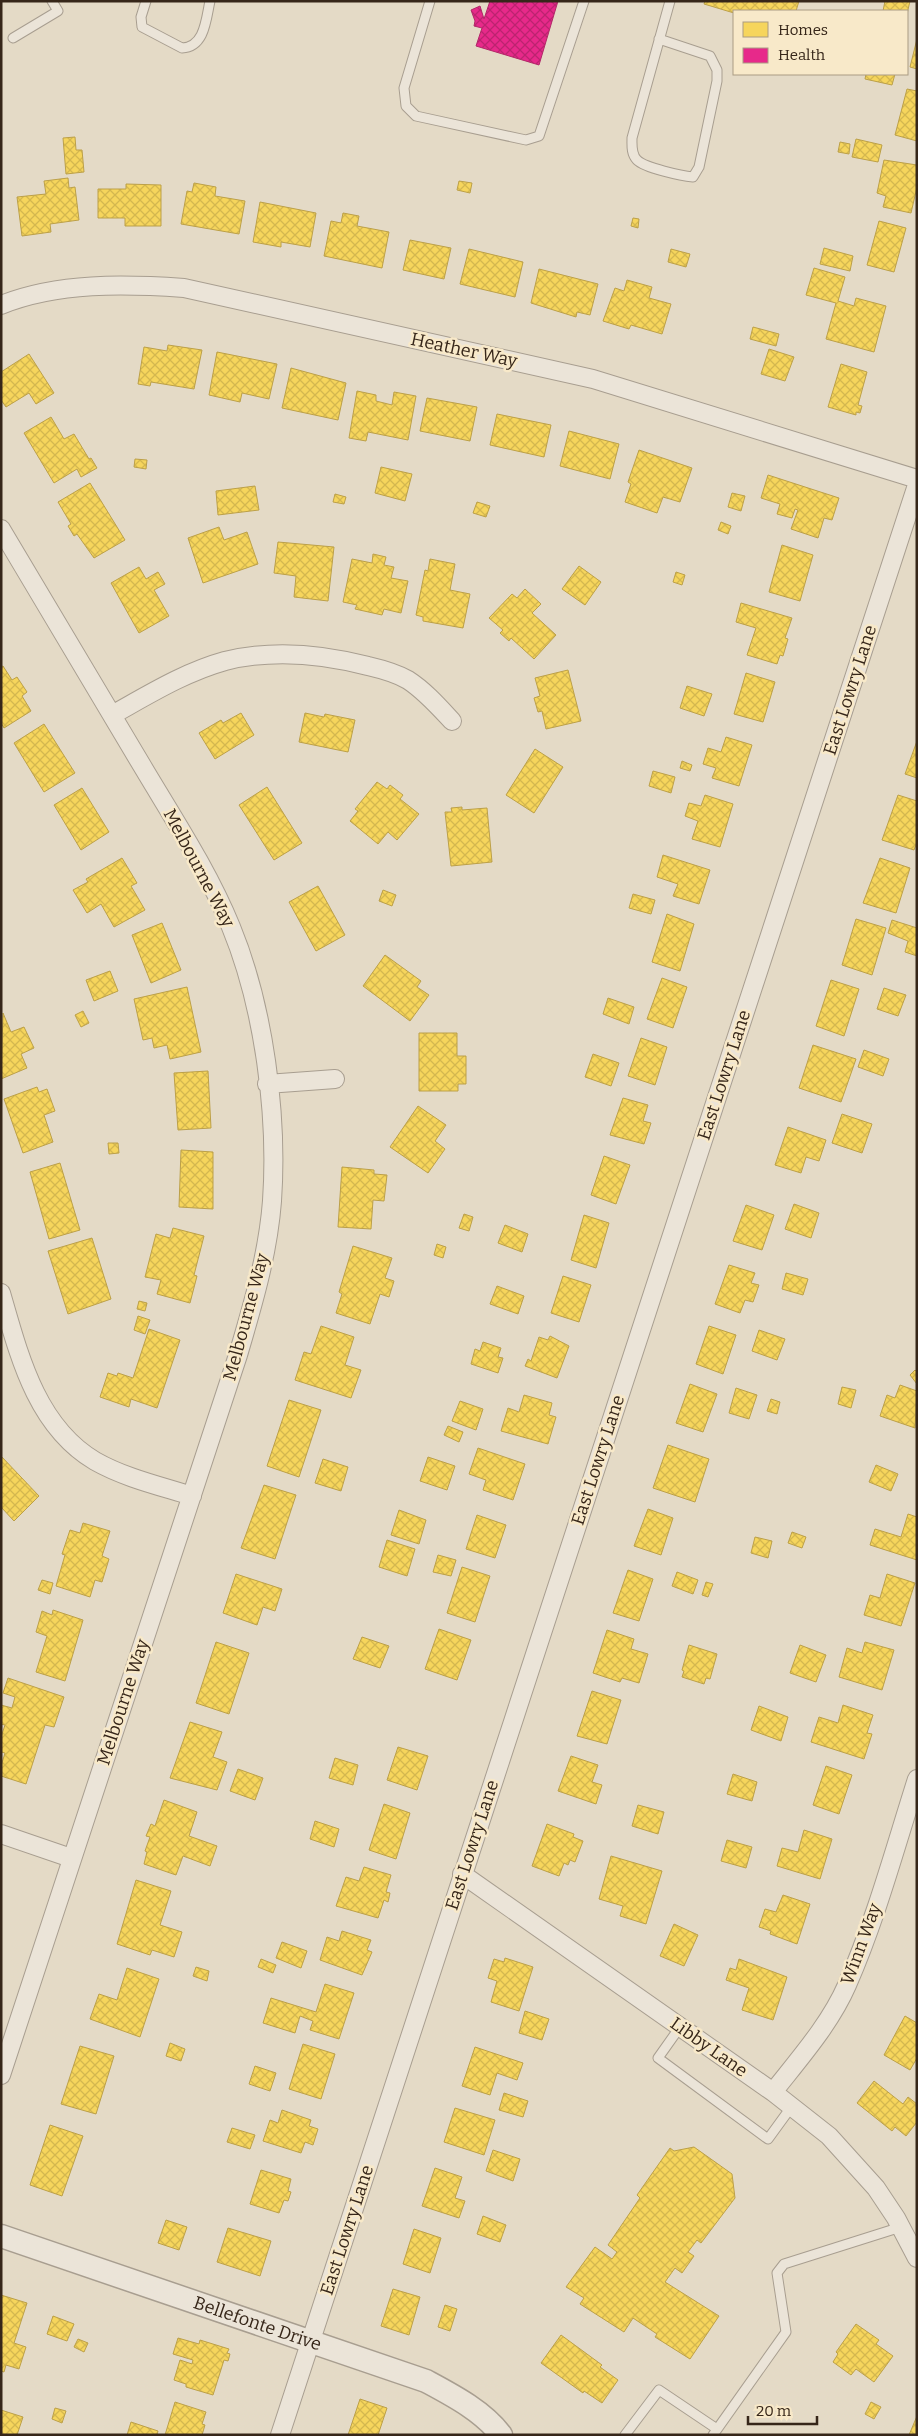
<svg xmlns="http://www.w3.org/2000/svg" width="918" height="2436" font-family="Bitter,serif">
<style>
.homes{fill:url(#homes-cross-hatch);stroke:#bca048}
.health{fill:url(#health-cross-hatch);stroke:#b22868}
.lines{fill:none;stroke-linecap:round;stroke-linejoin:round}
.service-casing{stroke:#a89e90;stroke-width:11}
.minor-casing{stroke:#a89e90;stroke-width:20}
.tertiary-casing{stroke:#a89e90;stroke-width:25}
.service{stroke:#ebe4d8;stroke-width:9}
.minor{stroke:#ebe4d8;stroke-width:18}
.tertiary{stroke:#ebe4d8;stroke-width:22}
.labels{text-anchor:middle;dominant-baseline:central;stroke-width:5;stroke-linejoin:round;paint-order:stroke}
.street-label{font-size:18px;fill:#362619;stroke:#f8e9c9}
</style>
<defs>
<pattern id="homes-cross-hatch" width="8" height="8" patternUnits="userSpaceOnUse" patternTransform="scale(1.25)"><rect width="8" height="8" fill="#f6d55c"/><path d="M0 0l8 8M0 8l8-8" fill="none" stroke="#d4b74f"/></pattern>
<pattern id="health-cross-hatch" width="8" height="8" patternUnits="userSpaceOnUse" patternTransform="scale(1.25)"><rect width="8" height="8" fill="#e7298a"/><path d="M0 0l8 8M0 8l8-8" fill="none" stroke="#bc2370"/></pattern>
</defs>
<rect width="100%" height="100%" fill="#e4dac6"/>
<path class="homes" d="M705,1H799L796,11L734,13L704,4Z
M885,1H910L907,14V11H883Z
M917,39V69L910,67Z
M866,74H895L892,85L865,79Z
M907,89L917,91V141L895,135Z
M75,137L76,150H82L84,172L66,174L63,138Z
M856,139L882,145L878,162L852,157Z
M840,142L850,144L849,154L838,152Z
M884,160L917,165V187L911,213L883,207L886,196L877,193Z
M68,178L69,188L75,187L79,220L50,224L51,232L22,236L17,197L46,194L44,181Z
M459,181L472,183L470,193L457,190Z
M194,183L216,187L215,196L245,201L239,234L181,224L187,191L192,192Z
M126,184L161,185V226H125V218H98V189H126Z
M260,202L316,213L310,247L281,242V247L253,242Z
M343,213L359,216L357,226L389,232L382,268L324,256L331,221L341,223Z
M633,218L639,219L638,228L631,226Z
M879,221L906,228L894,272L867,265Z
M410,240L451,248L444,279L403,270Z
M824,248L853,256L850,271L820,264Z
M469,249L523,262L515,297L460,284Z
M671,249L690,254L686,267L668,262Z
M814,268L845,277L838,301L854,306L856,298L886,306L874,352L826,339L836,303L806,295Z
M539,269L598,284L590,315L577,312L576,317L531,303Z
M627,280L652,287L649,298L671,304L662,334L631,325L629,329L603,321L615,288L624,291Z
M753,327L779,334L776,346L750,339Z
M168,345L202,350L194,389L151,382L150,386L138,384L144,347L167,351Z
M769,349L794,357L785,381L761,374Z
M217,352L277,364L269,399L242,393L240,402L209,395Z
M29,354L54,393L36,404L29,393L6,407L1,400V372Z
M841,364L867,372L858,405L862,406L860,413L856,412V415L828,407Z
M291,368L346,383L338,420L282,408Z
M357,391L376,395V401L392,405L394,392L416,396L408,440L368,432L366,441L349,438Z
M427,398L477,407L470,441L420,431Z
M497,414L551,425L544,457L490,445Z
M51,417L64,439L74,434L89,459L91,458L97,468L81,477L77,469L54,483L24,433Z
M569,431L619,444L610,479L560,466Z
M639,450L692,468L680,502L663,497L657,513L625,502L631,484L628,482Z
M135,459L147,460L146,469L134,467Z
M381,467L412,474L405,501L375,493Z
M768,475L839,498L832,520L824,518L818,538L791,529L798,510L795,509L792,518L777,514L780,504L761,498Z
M90,483L125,540L94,558L77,534L74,536L68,526L71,524L58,502Z
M255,486L259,510L218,515L216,491Z
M732,493L745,496L741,511L728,507Z
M335,494L346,497L344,504L333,502Z
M477,502L490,506L486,517L473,513Z
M721,522L731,526L728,534L718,530Z
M219,527L224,540L247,532L258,564L203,583L188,538Z
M278,542L334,547L328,601L294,597L296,576L274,573Z
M782,545L813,555L800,601L769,592Z
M373,554L386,557L384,565L394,567L391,578L408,581L401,613L384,609L382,615L355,609L357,605L343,602L352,559L372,563Z
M430,559L455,564L450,590L470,594L463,628L423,621V617L416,615L425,570L428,571Z
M579,566L601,582L585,605L562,589Z
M139,567L146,579L158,572L165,584L154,590L169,616L139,633L111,583Z
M676,572L685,575L682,585L673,582Z
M525,589L541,604L532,613L556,635L534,659L511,638L509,641L500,633L503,630L489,618L512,594L517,598Z
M741,603L792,618L785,638L788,639L783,656L780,655L777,664L747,655L756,628L736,622Z
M3,666L12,680L17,677L27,692L22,696L31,711L4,728L1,723V667Z
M568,670L581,721L546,729L542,711L538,712L534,698L540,696L535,678Z
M746,673L775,682L763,722L734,714Z
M687,686L712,694L704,716L680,708Z
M241,713L254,735L215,759L199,733L221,720L223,723Z
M305,713L324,717L325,714L355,720L348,752L299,742Z
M44,724L75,773L44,792L14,743Z
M726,737L752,745L739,786L712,778L716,768L703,764L708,748L721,752Z
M917,741V778L905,774Z
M535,749L563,767L534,813L506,795Z
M682,761L692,765L690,771L680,768Z
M653,771L675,777L671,793L649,786Z
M377,782L387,789L390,785L403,795L400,799L419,814L397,840L388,832L378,844L350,821L358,811L355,809Z
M267,787L302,843L274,860L239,805Z
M82,788L109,832L81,850L54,805Z
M705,795L733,804L720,847L692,839L698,821L685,816L689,803L701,806Z
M898,795L917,801V842L914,850L882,840Z
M462,807V810L487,808L492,862L451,866L445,812H452L451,808Z
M663,855L710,870L699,904L673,896L678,884L657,877Z
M122,858L137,883L131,886L145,910L114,927L101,904L87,913L73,890L88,882L86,879Z
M880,858L910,868L896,913L863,903Z
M318,886L345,935L316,951L289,902Z
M383,890L396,895L392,906L379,901Z
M633,894L655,900L651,914L629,908Z
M667,914L694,924L680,971L652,962Z
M856,919L886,928L872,975L842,965Z
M892,920L917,928V956L905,952L908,941L888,933Z
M162,923L181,970L151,983L132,935Z
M385,955L421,981L417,987L429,995L410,1021L363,986Z
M110,971L118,991L94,1001L86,980Z
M662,978L687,987L673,1028L647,1019Z
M831,980L859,989L844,1036L816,1026Z
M187,987L201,1052L170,1059L167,1045L154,1048L152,1038L143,1040L134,999Z
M884,988L906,995L898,1016L877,1009Z
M608,998L634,1007L629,1024L603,1014Z
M83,1011L89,1023L81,1027L75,1015Z
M3,1013L11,1032L24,1027L34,1048L21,1054L27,1068L1,1079Z
M419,1033H457V1056H466V1084H458V1091H419Z
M641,1038L667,1047L655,1085L628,1076Z
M813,1045L856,1059L841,1102L799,1088Z
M864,1050L889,1059L883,1076L858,1067Z
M593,1054L619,1063L611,1086L585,1077Z
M208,1071L211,1128L178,1130L174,1073Z
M37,1087L39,1092L47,1089L55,1111L44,1115L53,1142L23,1153L4,1099Z
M623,1098L648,1105L643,1121L651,1123L644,1144L610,1135Z
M418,1106L446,1125L435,1141L445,1149L428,1173L390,1147Z
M842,1114L872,1124L862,1153L832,1143Z
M788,1127L826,1140L819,1161L806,1157L801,1173L775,1165Z
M108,1143H118L119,1153L109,1154Z
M181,1150L213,1152V1209L179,1207Z
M604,1156L630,1165L616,1204L591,1195Z
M60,1163L80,1230L49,1239L30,1172Z
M342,1167L374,1170V1174L387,1175L384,1201L373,1200L371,1229L338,1227Z
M794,1204L819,1213L811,1238L785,1229Z
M746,1205L774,1215L762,1250L733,1241Z
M464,1214L473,1217L469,1231L459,1228Z
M584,1215L609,1223L596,1268L571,1260Z
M505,1225L528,1234L522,1252L498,1243Z
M173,1228L204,1236L194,1275L197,1276L190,1303L157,1294L161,1280L145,1277L156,1234L170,1238Z
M92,1238L111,1299L68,1314L48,1251Z
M437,1244L446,1247L443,1258L434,1255Z
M353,1246L392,1258L385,1278L394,1281L389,1297L380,1294L370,1324L336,1313L342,1294L339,1292Z
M729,1265L755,1273L751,1283L759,1285L753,1302L745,1300L740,1313L715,1304Z
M786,1273L808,1279L803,1295L782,1289Z
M563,1276L591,1285L579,1322L551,1313Z
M497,1286L524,1296L518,1314L490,1304Z
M139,1301L147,1303L145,1311L137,1309Z
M138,1316L150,1320L145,1334L134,1330Z
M321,1326L354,1337L345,1365L361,1370L351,1398L295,1380L304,1352L311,1354Z
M709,1326L736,1335L723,1374L696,1364Z
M149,1329L180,1340L157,1408L131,1399L129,1407L100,1397L108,1373L117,1376L118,1373L133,1378Z
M759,1330L785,1339L777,1360L752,1351Z
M550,1336L569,1346L557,1378L525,1366L528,1359L531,1361L539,1337L548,1340Z
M483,1342L501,1348L498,1357L503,1358L498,1373L471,1364L475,1349L480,1351Z
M915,1370L917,1372V1384L910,1375Z
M690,1384L717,1394L703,1432L676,1423Z
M900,1385L917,1391L915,1428L880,1416L887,1395L895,1398Z
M842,1387L856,1390L851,1408L838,1404Z
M736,1388L757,1395L749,1419L729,1413Z
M524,1395L552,1403L549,1415L556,1417L548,1444L501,1431L508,1408L519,1412Z
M771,1399L780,1402L777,1414L767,1411Z
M289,1400L321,1410L299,1477L267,1466Z
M460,1401L483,1409L476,1430L452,1421Z
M448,1426L463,1432L459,1442L444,1435Z
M668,1445L709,1459L695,1502L653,1488Z
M478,1448L525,1464L513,1500L483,1490L486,1480L469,1474Z
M1,1456L39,1496L14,1521L1,1507Z
M428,1457L455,1466L447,1490L420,1481Z
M323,1459L348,1467L341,1491L315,1483Z
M876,1465L898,1474L891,1491L869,1482Z
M264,1485L296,1495L275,1559L241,1548Z
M648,1509L673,1518L661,1555L634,1546Z
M399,1510L426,1520L419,1544L391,1535Z
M908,1514L917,1517V1560L870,1545L875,1529L901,1537Z
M477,1515L506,1525L495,1558L466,1549Z
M83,1523L110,1531L102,1556L109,1559L102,1582L95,1580L90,1597L56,1586L65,1555L62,1554L70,1530L80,1533Z
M792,1532L806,1537L802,1548L788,1543Z
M755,1537L772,1541L768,1558L751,1553Z
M387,1540L415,1549L407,1576L379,1567Z
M438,1555L456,1560L451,1576L433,1572Z
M462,1567L490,1576L475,1622L447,1613Z
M628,1570L653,1579L639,1621L613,1613Z
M677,1572L698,1580L693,1594L672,1586Z
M236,1574L282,1589L275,1611L263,1607L257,1625L223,1613Z
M887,1574L915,1583L901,1626L864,1615L870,1595L880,1598Z
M42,1580L53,1583L50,1594L38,1590Z
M706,1582L713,1584L708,1597L702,1595Z
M53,1610L83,1620L65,1681L36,1672L47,1636L36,1632L42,1611L52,1615Z
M439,1629L471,1640L457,1680L425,1669Z
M607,1630L634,1639L631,1649L648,1654L639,1683L622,1678L620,1682L593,1673Z
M362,1637L389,1646L380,1668L353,1659Z
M216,1642L249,1653L229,1714L196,1703Z
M865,1642L894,1650L882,1690L839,1677L847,1648L862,1653Z
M689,1645L717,1654L710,1679L706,1678L704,1684L682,1677L684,1671L682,1670Z
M800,1645L826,1655L816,1682L790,1673Z
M8,1678L64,1697L54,1727L45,1725L26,1784L1,1776V1766L5,1753L1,1752V1737L5,1725L1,1724V1705L12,1708L15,1697L3,1693Z
M592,1691L621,1700L607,1744L577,1736Z
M843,1705L873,1715L867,1733L872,1734L864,1759L811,1742L819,1717L838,1723Z
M759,1706L788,1717L781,1741L751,1730Z
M190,1722L222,1732L213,1757L227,1762L217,1790L170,1778Z
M398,1747L428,1756L417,1790L387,1780Z
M571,1756L598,1765L592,1782L602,1785L596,1804L558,1791Z
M335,1758L358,1765L353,1785L329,1778Z
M826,1766L852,1775L839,1814L813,1805Z
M238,1769L263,1778L255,1800L230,1791Z
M733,1774L757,1782L752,1801L727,1794Z
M164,1800L197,1812L189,1836L217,1846L210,1866L183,1856L176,1875L144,1864L147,1852L145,1851L150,1837L146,1836L151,1824L155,1826Z
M384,1804L410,1813L396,1859L369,1850Z
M638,1805L664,1812L658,1834L632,1826Z
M315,1821L339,1829L334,1847L310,1839Z
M547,1824L574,1834L573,1837L583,1841L575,1862L570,1860L568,1865L564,1863L559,1876L532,1866Z
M804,1830L832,1839L820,1879L777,1866L782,1848L798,1852Z
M727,1840L752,1847L746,1868L721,1861Z
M611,1856L662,1871L646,1924L620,1916L623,1906L599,1899Z
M364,1867L391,1875L386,1892L390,1893L388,1902L384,1900L378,1918L336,1906L346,1877L359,1881Z
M136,1880L171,1891L160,1925L182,1932L174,1957L152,1950L150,1955L117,1944Z
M783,1895L810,1904L797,1944L770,1934L771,1931L759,1927L765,1909L776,1912Z
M674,1924L698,1935L684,1966L660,1956Z
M342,1931L371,1940L367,1950L372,1952L362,1975L320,1960L327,1937L339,1941Z
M282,1942L307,1951L301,1968L276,1958Z
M505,1958L533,1967L519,2011L491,2002L497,1981L488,1978L494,1959L504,1962Z
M261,1959L276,1965L273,1973L258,1967Z
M739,1959L787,1977L773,2020L742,2010L749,1988L726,1980L730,1968L736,1970Z
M196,1967L209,1971L207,1981L193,1976Z
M127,1968L159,1979L140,2037L90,2019L99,1994L117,2000Z
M325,1984L354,1993L339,2039L310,2030L313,2021L300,2016L295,2033L263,2023L271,1998L316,2012Z
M525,2011L549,2019L542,2040L519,2033Z
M905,2016L917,2023V2058L910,2070L884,2055Z
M170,2043L185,2049L181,2061L166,2056Z
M303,2044L335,2054L321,2099L289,2089Z
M80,2046L114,2056L96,2114L61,2104Z
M475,2047L523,2063L517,2080L497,2073L490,2095L462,2086Z
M255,2066L276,2073L270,2091L249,2084Z
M874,2081L903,2104L908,2097L917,2104V2122L906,2136L895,2127L892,2131L857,2103Z
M504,2093L528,2101L523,2117L499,2110Z
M455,2108L495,2120L484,2155L444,2142Z
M282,2110L311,2120L309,2126L318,2129L313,2145L305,2142L301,2153L263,2141L270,2120L278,2123Z
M50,2125L83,2136L62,2196L30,2185Z
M232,2128L255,2135L250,2149L227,2142Z
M694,2147L732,2174L735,2198L701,2243L697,2240L688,2252L694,2256L682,2273L675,2268L665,2282L719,2316L690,2359L655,2337L657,2334L633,2318L624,2332L580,2304L584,2298L566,2287L595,2247L612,2259L617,2252L608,2245L640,2198L637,2195L670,2148L674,2151Z
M493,2150L520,2159L513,2181L486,2171Z
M435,2168L462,2177L455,2198L465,2201L459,2218L422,2206Z
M261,2170L291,2179L288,2191L291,2192L288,2201L284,2200L279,2213L250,2204Z
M483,2216L506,2225L500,2242L477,2234Z
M166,2220L187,2227L179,2250L158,2243Z
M228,2228L271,2241L260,2276L217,2262Z
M414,2229L441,2238L430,2273L403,2264Z
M393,2289L420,2297L409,2335L381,2326Z
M1,2295L27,2303L14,2343L26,2347L19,2369L6,2365L4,2372L1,2371Z
M445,2305L457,2309L450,2331L438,2327Z
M53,2316L74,2324L67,2341L47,2334Z
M856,2324L879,2340L876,2344L893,2356L874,2382L856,2369L851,2375L833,2362L838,2354L836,2352Z
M561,2335L602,2365L600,2367L618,2380L602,2403L584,2391L583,2393L541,2363Z
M178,2338L199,2344L200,2340L229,2349L227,2353L230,2354L228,2361L224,2360L213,2395L186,2387V2384L174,2380L180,2360L192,2364L193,2360L173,2354Z
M78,2339L88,2343L84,2352L74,2347Z
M360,2399L387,2408L378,2435H348Z
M175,2402L206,2412L202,2424L205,2425L202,2435H165Z
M871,2402L881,2407L874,2419L865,2414Z
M55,2408L66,2411L62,2423L52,2419Z
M1,2410L23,2417L17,2435H1Z
M917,2416V2435H909Z
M131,2422L158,2431L157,2435H127Z"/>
<path class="health" d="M490,1H558L539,65L476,46L482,28L474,26L475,21L471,10L480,6L484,19Z"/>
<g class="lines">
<g class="service-casing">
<path id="service" d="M146,1L141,17L142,27L182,48C205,47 206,19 210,1
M430,1L404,88L406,106L416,116L526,140L539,136L584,1
M13,38L58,11L52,1
M659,39L710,56L717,70V81L699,167L693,177C682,176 645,168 637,160C631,154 632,145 632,138L670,1
M680,2027L658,2058L768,2139L792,2106
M625,2435L659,2390L717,2429
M713,2435L786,2332L777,2273L784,2264L901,2227"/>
</g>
<g class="minor-casing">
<path id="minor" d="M1,305C58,282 125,284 184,288L593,379L917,479
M1,529C49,609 97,689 144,769C175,821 208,871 231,927C264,1007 278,1115 272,1201C268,1254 253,1304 238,1355L1,2075
M112,715C148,695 185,672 225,661C273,649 322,654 368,666C381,669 396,673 408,680C425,691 439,707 452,721
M267,1084L335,1079
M1,1293C19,1355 36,1426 95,1461C125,1478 160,1486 192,1496
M1,1834L71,1858
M462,1874L773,2092L829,2136L876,2188L896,2218L917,2258
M773,2092C799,2059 830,2024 847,1985C876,1919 895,1848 917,1779
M280,2435L917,485"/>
</g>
<g class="tertiary-casing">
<g id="tertiary">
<path id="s1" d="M1,2236L426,2381C452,2395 483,2411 501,2435"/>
</g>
</g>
<use href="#service" class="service"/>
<use href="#minor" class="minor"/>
<use href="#tertiary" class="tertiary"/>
</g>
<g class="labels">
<g class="street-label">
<text transform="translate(464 350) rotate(12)">Heather Way</text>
<text transform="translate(850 690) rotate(-72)">East Lowry Lane</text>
<text transform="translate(199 868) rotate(62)">Melbourne Way</text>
<text transform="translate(724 1075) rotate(-72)">East Lowry Lane</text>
<text transform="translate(246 1317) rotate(-75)">Melbourne Way</text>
<text transform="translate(598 1460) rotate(-72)">East Lowry Lane</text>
<text transform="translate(123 1702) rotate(-72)">Melbourne Way</text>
<text transform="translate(472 1845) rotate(-72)">East Lowry Lane</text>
<text transform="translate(861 1944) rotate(-70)">Winn Way</text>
<text transform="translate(709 2047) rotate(35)">Libby Lane</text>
<text transform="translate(347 2230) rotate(-72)">East Lowry Lane</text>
<text stroke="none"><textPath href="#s1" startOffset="271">Bellefonte Drive</textPath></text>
</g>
</g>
<rect width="918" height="2436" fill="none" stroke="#362619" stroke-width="5"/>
<rect x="733" y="10" width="175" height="65" fill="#f8e9c9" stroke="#aa9b83"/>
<rect x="743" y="22" width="25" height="15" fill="#f6d55c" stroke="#aa9b83"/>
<text x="778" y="35" font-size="15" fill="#362619">Homes</text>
<rect x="743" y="48" width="25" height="15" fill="#e7298a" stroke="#aa9b83"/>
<text x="778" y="60" font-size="15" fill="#362619">Health</text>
<path d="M748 2416v8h69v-8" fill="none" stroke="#362619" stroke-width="2.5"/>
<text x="756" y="2416" font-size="15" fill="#362619" stroke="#f8e9c9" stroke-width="4" paint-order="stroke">20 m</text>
</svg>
